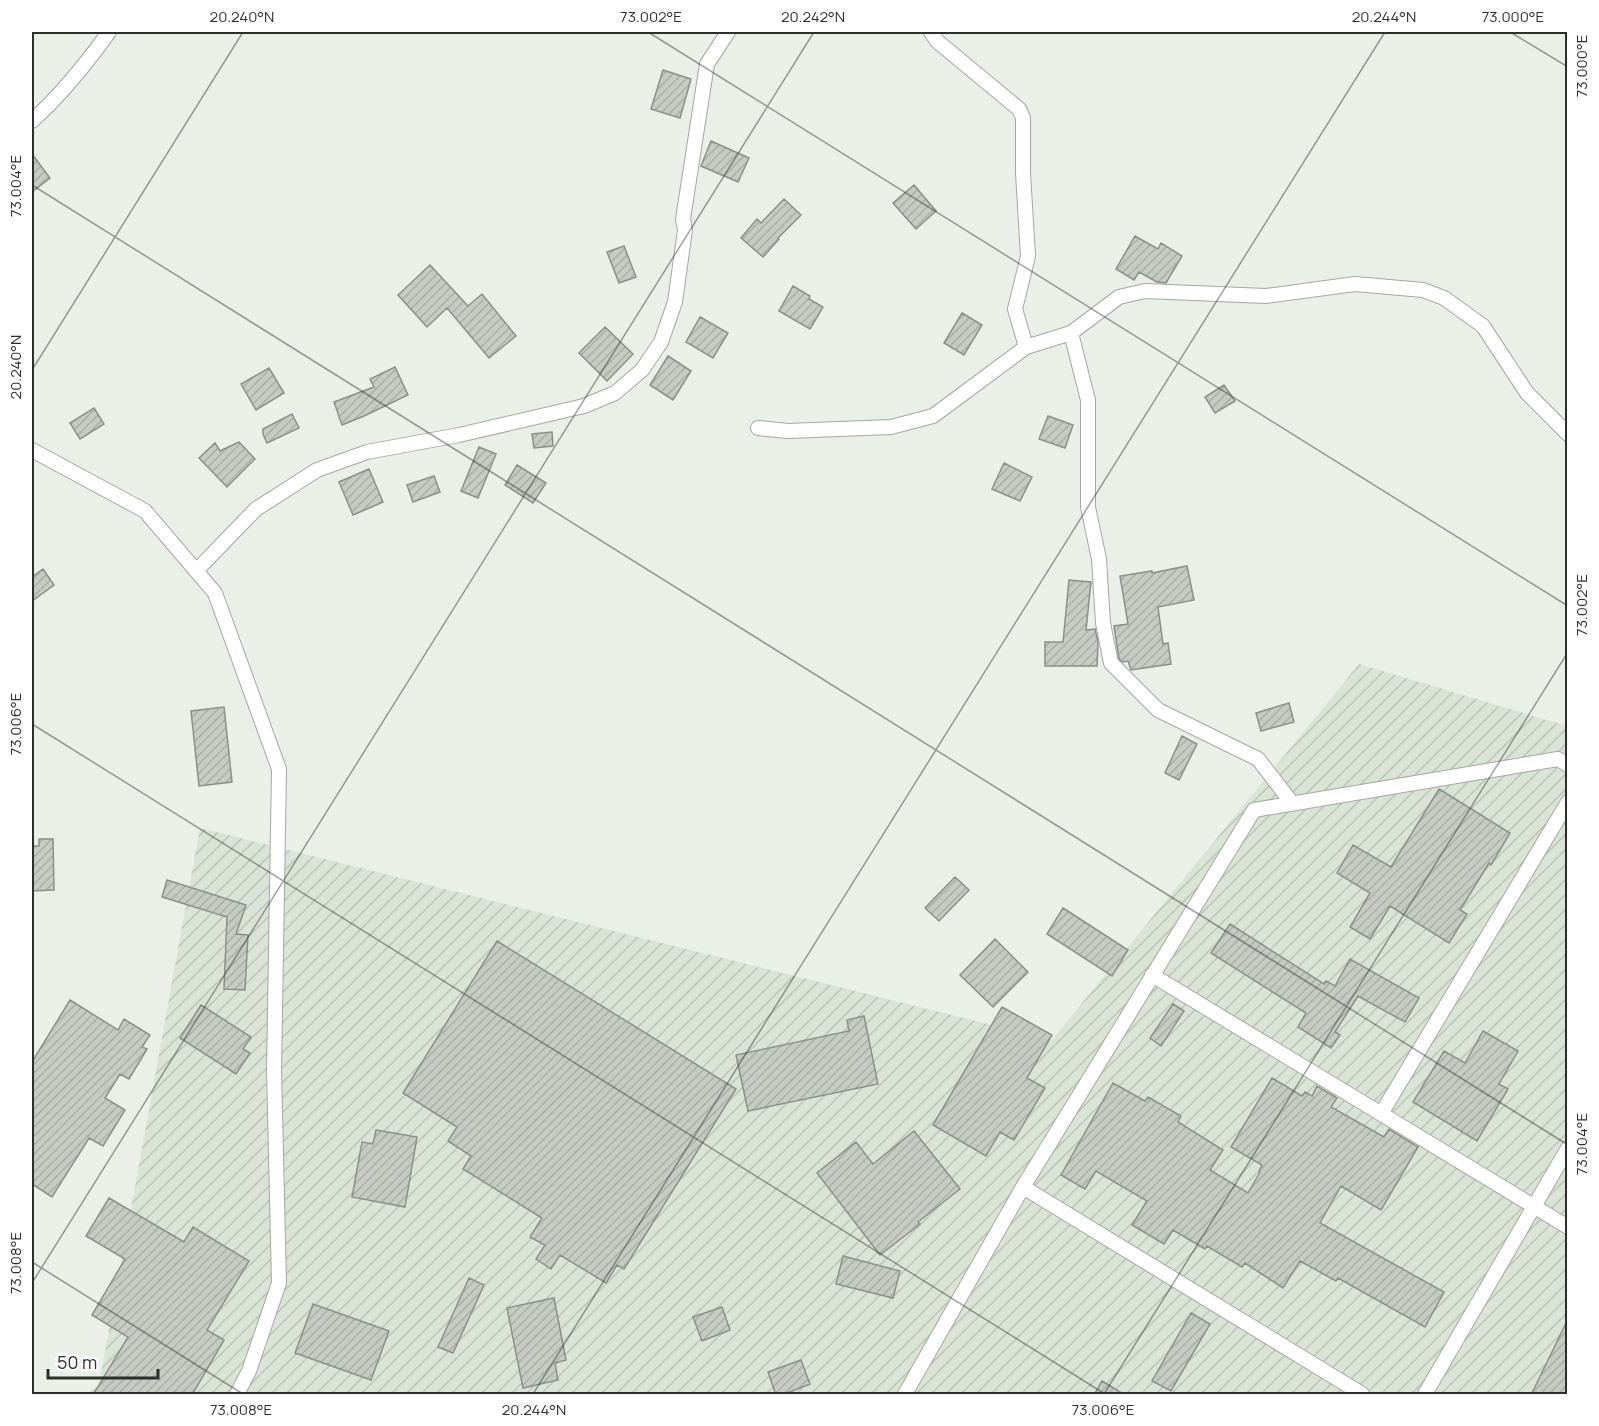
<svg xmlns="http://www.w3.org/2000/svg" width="1599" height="1426" font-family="Manrope,sans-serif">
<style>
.industrial{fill:url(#industrial-furrows)}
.building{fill:url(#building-hatch);stroke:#8b9089;stroke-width:1.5}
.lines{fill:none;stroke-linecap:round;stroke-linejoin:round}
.minor-casing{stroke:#a4a8a1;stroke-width:16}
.minor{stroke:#fff;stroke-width:14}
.ticks{fill:none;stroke:#2d2f2c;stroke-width:1.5;stroke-opacity:0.45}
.neatline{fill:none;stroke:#2d2f2c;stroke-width:2}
.ticks-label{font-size:15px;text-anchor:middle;fill:#2d2f2c}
</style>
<defs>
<pattern id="industrial-furrows" width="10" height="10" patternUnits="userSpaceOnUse" patternTransform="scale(1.5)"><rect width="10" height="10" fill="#dae4d6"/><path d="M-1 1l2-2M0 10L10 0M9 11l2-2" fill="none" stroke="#bbc4b8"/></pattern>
<pattern id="building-hatch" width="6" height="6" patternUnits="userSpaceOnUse" patternTransform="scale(1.5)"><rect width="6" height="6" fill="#c5cac3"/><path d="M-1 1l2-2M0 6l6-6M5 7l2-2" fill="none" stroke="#aaaea8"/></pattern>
</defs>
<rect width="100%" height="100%" fill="#eaefe8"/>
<path class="industrial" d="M1359,664L1567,726V1394H86L99,1385L200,828L1052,1040Z"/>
<path class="building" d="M663,70L691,79L680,118L651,109Z
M711,141L749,158L738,182L701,166Z
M32,154L50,178L32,192Z
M914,185L936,211L916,229L893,203Z
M784,199L801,215L778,238L779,239L763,257L741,238L757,219L761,223Z
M1135,236L1158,249L1161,243L1182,256L1166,283L1157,282L1139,272L1134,280L1116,269Z
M624,246L636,277L619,283L607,252Z
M430,265L468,306L482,294L516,336L489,358L447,308L427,327L398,295Z
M793,286L810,296L809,299L823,307L810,329L779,311Z
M962,313L982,325L964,355L944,343Z
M700,317L728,333L713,358L686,342Z
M605,327L633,354L607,381L579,353Z
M668,356L691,371L673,400L650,385Z
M395,367L408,395L364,416L342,425L334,402L374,387L370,379Z
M269,368L284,393L256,410L241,384Z
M1224,385L1235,401L1215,413L1205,397Z
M94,408L104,424L80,439L70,423Z
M292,414L299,428L267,443L263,434V429Z
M1048,416L1073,425L1065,448L1039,439Z
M552,432L553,446L534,448L532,434Z
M239,442L255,459L227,487L199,458L215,443L220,451Z
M479,447L496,454L478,498L461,491Z
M1004,463L1032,477L1020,501L992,489Z
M517,465L546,483L533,503L505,485Z
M369,469L383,502L353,515L339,482Z
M434,476L440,492L413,502L407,485Z
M1187,566L1194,600L1158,607L1163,644L1168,643L1171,664L1131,670L1128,661L1123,662L1119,659L1114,626L1128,624L1120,576L1152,571V573Z
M43,569L54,585L32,601V577Z
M1069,580L1091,582L1086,630L1095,629L1098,642L1097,666H1045V642H1063Z
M1289,703L1294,722L1261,731L1256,713Z
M224,707L232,782L199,786L191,711Z
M1182,736L1197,744L1179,780L1165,773Z
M1439,789L1510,833L1491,865L1489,863L1460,910L1467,914L1449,943L1390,906L1370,939L1350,927L1370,893L1337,873L1353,845L1391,867Z
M39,839H53L54,890L32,891V846H39Z
M955,877L969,890L939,921L925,908Z
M167,880L246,905L236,934L248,935L245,990L224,989L227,917L162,897Z
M1063,908L1128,950L1112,976L1047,934Z
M1230,924L1324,984L1326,981L1335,986L1350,959L1419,998L1405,1022L1358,996L1335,1032L1340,1035L1331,1048L1298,1027L1306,1013L1211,953Z
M995,939L1028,972L993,1007L960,975Z
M497,941L736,1089L624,1269L617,1265L606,1283L560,1255L551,1269L536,1259L545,1245L530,1237L542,1218L463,1169L471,1156L448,1141L457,1127L403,1093Z
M70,1000L118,1030L124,1019L150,1035L142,1047L147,1049L129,1079L120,1074L105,1098L125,1110L103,1146L89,1138L52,1197L32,1184V1062Z
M1173,1004L1184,1011L1161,1046L1150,1038Z
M201,1005L251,1037L243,1049L250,1053L236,1074L180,1038Z
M1002,1007L1052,1035L1027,1078L1045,1088L1014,1140L1000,1132L986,1156L933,1125Z
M864,1016L878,1084L748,1111L736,1055L849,1031L847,1020Z
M1483,1031L1518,1051L1499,1084L1508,1089L1477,1141L1413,1102L1444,1051L1465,1063Z
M1272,1078L1302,1096L1305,1092L1312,1096L1317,1086L1337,1098L1331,1107L1384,1137L1389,1129L1418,1147L1381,1210L1341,1186L1320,1223L1444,1292L1425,1327L1338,1278L1336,1281L1300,1261L1283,1288L1245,1263L1242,1267L1207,1246L1205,1249L1173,1230L1164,1244L1132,1225L1147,1201L1096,1171L1085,1189L1061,1175L1113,1083L1145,1101L1148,1097L1181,1116L1178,1122L1223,1150L1210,1170L1248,1193L1260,1172L1259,1171L1262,1165L1231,1147Z
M376,1130L417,1137L405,1207L352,1197L362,1142L373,1144Z
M914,1131L960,1189L918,1222L920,1224L880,1255L817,1173L856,1142L873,1164Z
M109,1198L184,1242L193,1227L249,1261L207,1330L224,1340L192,1395H93L128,1337L92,1315L125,1259L86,1236Z
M843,1256L900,1271L893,1298L836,1284Z
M469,1278L484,1285L453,1353L438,1347Z
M554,1298L566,1360L555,1363L558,1380L523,1388L507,1308Z
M313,1304L389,1331L371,1380L295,1353Z
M722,1307L730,1330L702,1341L693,1317Z
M1191,1313L1210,1324L1171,1391L1152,1381Z
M1568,1319V1395H1531Z
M801,1360L810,1384L782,1395H776L768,1372Z
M1102,1381L1125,1395H1094Z"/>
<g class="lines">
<g class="minor-casing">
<path id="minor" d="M931,32L937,41L1019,109L1023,118V173L1028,256L1015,309L1026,347
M32,121C61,95 86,64 109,32
M1071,333L1088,400V507L1099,559L1103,623L1111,663L1158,710L1258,759L1292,803
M758,428L788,431L891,427L933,416L1026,347L1071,333L1119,297L1145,291L1266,296L1355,284L1423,290L1444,298L1483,326L1527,393L1568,434
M32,450L145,511L215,593L279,769L274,1070L279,1283L249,1371L237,1394
M196,571L256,509L317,470L367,452L459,435L584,406L615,393L642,370L661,342L675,302L685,230L683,219L707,64L728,32
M1152,975L1568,1227
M1381,1114L1568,802
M1023,1187L1254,810L1558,759L1568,765
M905,1394L1023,1187L1362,1394
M1425,1394L1568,1148"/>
</g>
<use href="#minor" class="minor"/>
</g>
<path class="ticks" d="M648,32L1568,606M1510,32L1568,67M32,185L1568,1145M32,370L243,32M32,724L1105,1394M32,1262L243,1394M32,1283L814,32M533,1394L1385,32M1104,1394L1568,652"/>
<rect width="1599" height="1426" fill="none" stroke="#ffffff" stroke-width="66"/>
<path d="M48 1369v9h110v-9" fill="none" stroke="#2d2f2c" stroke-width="3"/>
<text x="57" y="1369" font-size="18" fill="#2d2f2c" stroke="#ffffff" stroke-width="4.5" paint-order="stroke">50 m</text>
<rect x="33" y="33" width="1533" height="1360" class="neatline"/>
<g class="ticks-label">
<text x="242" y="22">20.240°N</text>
<text x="651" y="22">73.002°E</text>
<text x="813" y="22">20.242°N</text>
<text x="1384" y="22">20.244°N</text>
<text x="1513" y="22">73.000°E</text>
<text transform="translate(1582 66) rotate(-90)" y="5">73.000°E</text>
<text transform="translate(16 186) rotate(-90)" y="5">73.004°E</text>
<text transform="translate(16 367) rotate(-90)" y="5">20.240°N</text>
<text transform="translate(1582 605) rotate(-90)" y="5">73.002°E</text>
<text transform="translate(16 724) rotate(-90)" y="5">73.006°E</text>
<text transform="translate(1582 1144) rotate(-90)" y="5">73.004°E</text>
<text transform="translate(16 1263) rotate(-90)" y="5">73.008°E</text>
<text x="241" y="1415">73.008°E</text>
<text x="534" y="1415">20.244°N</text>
<text x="1103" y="1415">73.006°E</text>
</g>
</svg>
